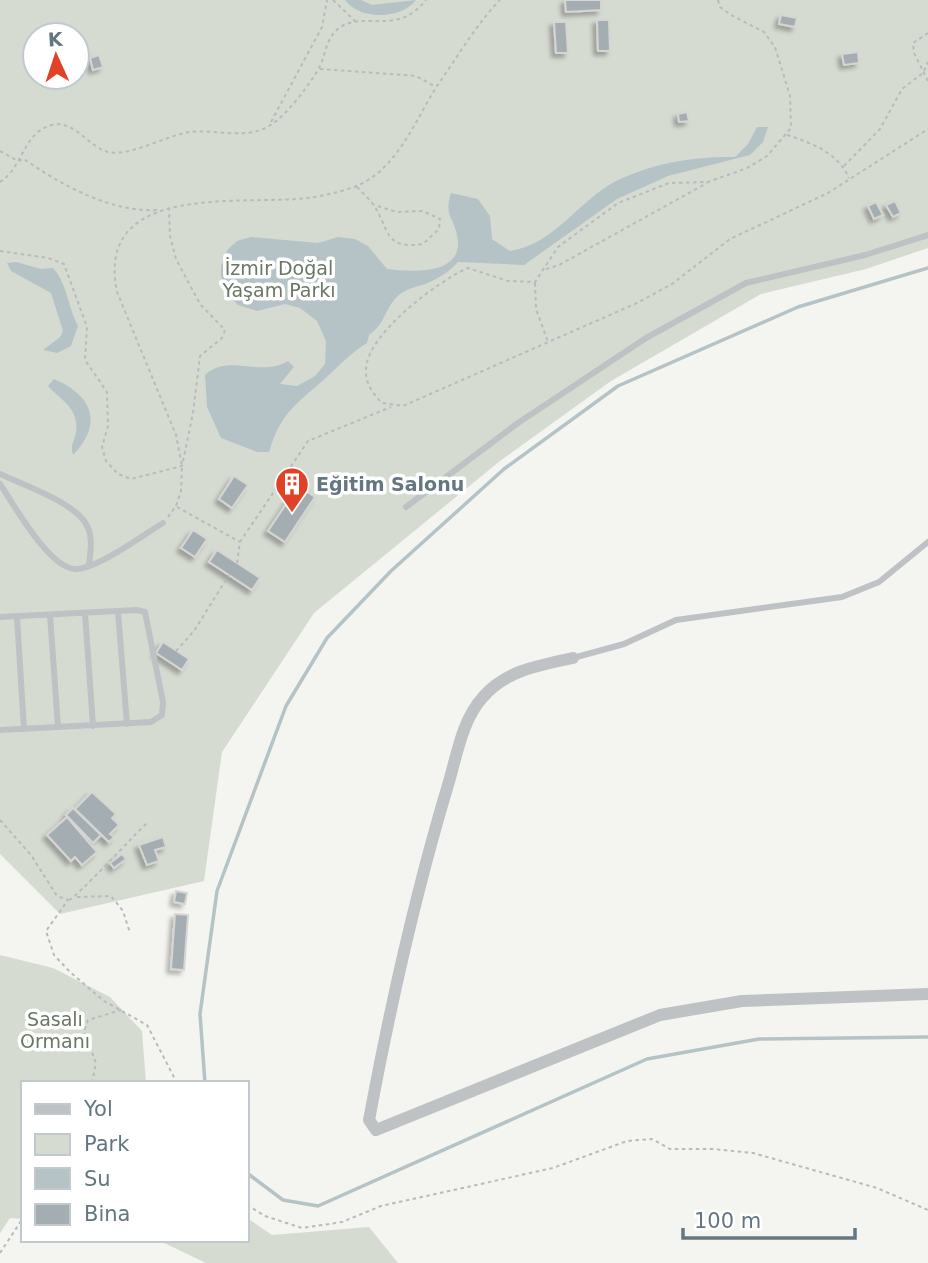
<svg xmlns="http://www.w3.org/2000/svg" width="928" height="1263" font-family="'DejaVu Sans',sans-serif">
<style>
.green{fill:#d6dbd2;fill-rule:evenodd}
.water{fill:#b5c3c6}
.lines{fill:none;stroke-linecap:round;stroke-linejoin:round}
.stream{stroke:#b5c3c6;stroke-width:3.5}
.building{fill:#a4aeb2;stroke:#d6d5d3;stroke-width:2;filter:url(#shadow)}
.path{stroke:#b8bbbd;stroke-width:2;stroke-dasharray:3.5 3.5;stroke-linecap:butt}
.lane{stroke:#bec2c5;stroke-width:6}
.street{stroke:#bec2c5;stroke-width:12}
.labels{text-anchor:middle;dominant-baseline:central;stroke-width:7;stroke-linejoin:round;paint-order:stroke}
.park-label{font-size:19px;fill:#697863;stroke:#fff}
.poi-label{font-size:19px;font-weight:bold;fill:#647781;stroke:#fff;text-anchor:start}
</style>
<defs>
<filter id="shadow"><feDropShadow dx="-4" dy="4" stdDeviation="2" flood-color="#0004"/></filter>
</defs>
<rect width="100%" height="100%" fill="#f4f4f1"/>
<path class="green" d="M0,0H928V248L866,269L761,294L611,381L500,461L314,613L222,752L204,881L60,914L0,854ZM35,35H77V77H35Z
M0,955L53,968L110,997L142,1031L146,1083H23V1219L10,1218L0,1233Z
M247,1218L272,1235L369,1227L398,1263H206L158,1240H247Z"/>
<path class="water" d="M345,0H361L372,5L416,0C401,20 359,20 345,0Z
M757,127H768L763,142L750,155L668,176L617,199L524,265L458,262C450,271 441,277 430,282C417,288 405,287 395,299C384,312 384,325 369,335L367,343C351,353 342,363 329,375C299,403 282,409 269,452H257L221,438L207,407L205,375C229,353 260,378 288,361L294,367L280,384L297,386L315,376L325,364L326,341L317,321L300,308L285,304L257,311L238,305L226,292L221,276V266L228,249L237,241L251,237L318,243L338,237L355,239L368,246L387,269C412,272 466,276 457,235C453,216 444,216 451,193L478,199L490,216L492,239L510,251C555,244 578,201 616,181C653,163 693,156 735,157L748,144Z
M16,262L41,269L53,268C67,283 68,307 78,326L71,346L57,353L43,350L60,337L63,331L51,293L11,271L7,263Z
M54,379C92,395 104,423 73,455C70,445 74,442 76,433C79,408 63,402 48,386Z"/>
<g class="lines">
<path class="stream" d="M205,1083L200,1014L217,891L286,706L327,638L391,571L504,469L618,386L798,307L928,268
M247,1173L283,1200L318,1206L647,1059L759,1039L928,1037"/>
</g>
<path class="building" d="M565,0H601V10L566,12Z
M781,15L797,18L795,27L779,24Z
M597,20H609L610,51H598Z
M554,22H566L568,53H556Z
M858,52L859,63L844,65L842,54Z
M99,55L103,67L93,70L90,58Z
M687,112L689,121L679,122L678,114Z
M895,201L901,213L893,217L886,205Z
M876,202L883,215L874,219L868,206Z
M234,476L248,485L232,508L219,499Z
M298,486L315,497L285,542L268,531Z
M193,530L207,539L195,557L181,548Z
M217,550L260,578L252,590L209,562Z
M163,642L189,659L182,670L156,653Z
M92,792L116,814L112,818L119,825L110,834L114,837L109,842L75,809Z
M73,808L101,835L93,843L66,815Z
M67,817L97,852L82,865L75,857L71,861L47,835Z
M163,837L166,847L155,850L159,861L147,865L139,845Z
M122,854L126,859L114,868L110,863Z
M176,891L187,893L185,904L174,902Z
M175,914L188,915L184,970L171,969Z"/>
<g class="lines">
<path class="path" d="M333,0L355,21
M718,0L720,7L731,15L764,32L775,47L790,96L791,128L767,156L747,168L708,182L669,183L618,203L558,247L535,282L508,281L468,268C438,281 367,334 366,369C365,383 373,394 382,403L403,406L637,303L672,284L730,239L828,193L928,129
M928,33L913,43L914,53L928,81
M320,69L416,76L436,87
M271,122L322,27L327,0
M787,135C812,143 838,153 849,178
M0,151L18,161L24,159C61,185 112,213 158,210
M844,166L880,129L902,89L923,73L928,62
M0,182C24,167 22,133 52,125C73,119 89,147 108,152C130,157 167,135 190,132C215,129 247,140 269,126C287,115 307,88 318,70C326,56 325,39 339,28C364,10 397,37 426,0
M357,187C362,192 368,198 373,204C390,229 383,250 423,244L439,229L440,219L423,211L397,212L374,205
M0,251L48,258L64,264L87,327L85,360L107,392L108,426L102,447L106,461L118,474L131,479L182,466L193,413L200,356L222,338L225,330L200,304L176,259L170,236L169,209
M546,269L559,265L707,183
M535,283L536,309L548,342
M177,507L240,542
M168,517L176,506L181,491L182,466L176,435L117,292C94,180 244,206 308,198C322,196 340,192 354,187C397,171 415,120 437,86C456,59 478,22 500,0
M237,563L240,542L308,441L391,407
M176,651L194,631L229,575
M0,820L31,855L57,896L68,900L46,931L54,955L70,972L104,1001L147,1025L177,1083
M77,897L111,896L123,911L130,933
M69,900C77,897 135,834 147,823
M92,1083L96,1063L84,1031L88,1020L121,1010
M247,1205L265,1216L302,1228L342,1222L381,1206L553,1168L627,1141L652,1139L670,1149H713L753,1153L877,1188L928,1210
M0,1253L23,1218"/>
<path class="lane" d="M0,474C23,485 80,504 88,528C93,539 90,554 89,566
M0,484C14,505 49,568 75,569C96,570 143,535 163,523
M406,507L518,423L646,338L746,283L865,255L928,235
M118,612L127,724
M85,613L93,726
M50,615L58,727
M0,617L137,610L145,612L163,702L162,715L151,722L0,730
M17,617L24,729
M573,658L624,644L676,620L842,597L879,582L928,542"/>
<path class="street" d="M573,658C541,665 506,670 483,697C462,720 457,755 448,785C415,895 390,1007 369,1120L376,1130L660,1015L742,1001L928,994"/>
</g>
<defs>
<g id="building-pin" transform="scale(1.75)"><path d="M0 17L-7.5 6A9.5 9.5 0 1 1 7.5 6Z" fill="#df4227" stroke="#fff"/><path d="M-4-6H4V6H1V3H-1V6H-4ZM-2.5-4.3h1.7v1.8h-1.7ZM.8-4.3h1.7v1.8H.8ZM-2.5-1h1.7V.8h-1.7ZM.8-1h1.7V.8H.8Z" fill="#fff"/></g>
</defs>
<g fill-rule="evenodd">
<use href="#building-pin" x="292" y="484"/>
</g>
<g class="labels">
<g class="park-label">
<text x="279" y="268">İzmir Doğal<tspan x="279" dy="22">Yaşam Parkı</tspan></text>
<text x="55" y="1019">Sasalı<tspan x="55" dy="22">Ormanı</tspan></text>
</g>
<g class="poi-label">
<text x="316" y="484">Eğitim Salonu</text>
</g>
</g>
<rect x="21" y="1081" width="228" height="161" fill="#ffffff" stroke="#c1c9cd" stroke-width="2"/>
<rect x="35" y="1104" width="35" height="10" fill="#bec2c5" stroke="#c1c9cd" stroke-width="2"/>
<text x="84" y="1116" font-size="21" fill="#647781">Yol</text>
<rect x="35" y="1134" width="35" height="21" fill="#d6dbd2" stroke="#c1c9cd" stroke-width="2"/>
<text x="84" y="1151" font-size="21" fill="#647781">Park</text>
<rect x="35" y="1168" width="35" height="21" fill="#b5c3c6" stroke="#c1c9cd" stroke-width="2"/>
<text x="84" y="1186" font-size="21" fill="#647781">Su</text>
<rect x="35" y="1204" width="35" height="21" fill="#a4aeb2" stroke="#c1c9cd" stroke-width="2"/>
<text x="84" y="1221" font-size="21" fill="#647781">Bina</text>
<g transform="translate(56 56) rotate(357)"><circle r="33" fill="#ffffff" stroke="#c1c9cd" stroke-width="2"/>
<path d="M0-5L12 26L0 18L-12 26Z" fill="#df4227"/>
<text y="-10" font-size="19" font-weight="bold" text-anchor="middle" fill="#647781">K</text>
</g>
<path d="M683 1228v10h172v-10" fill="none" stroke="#647781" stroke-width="3.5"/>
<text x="694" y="1228" font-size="21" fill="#647781" stroke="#ffffff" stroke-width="5" paint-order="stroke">100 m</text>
</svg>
